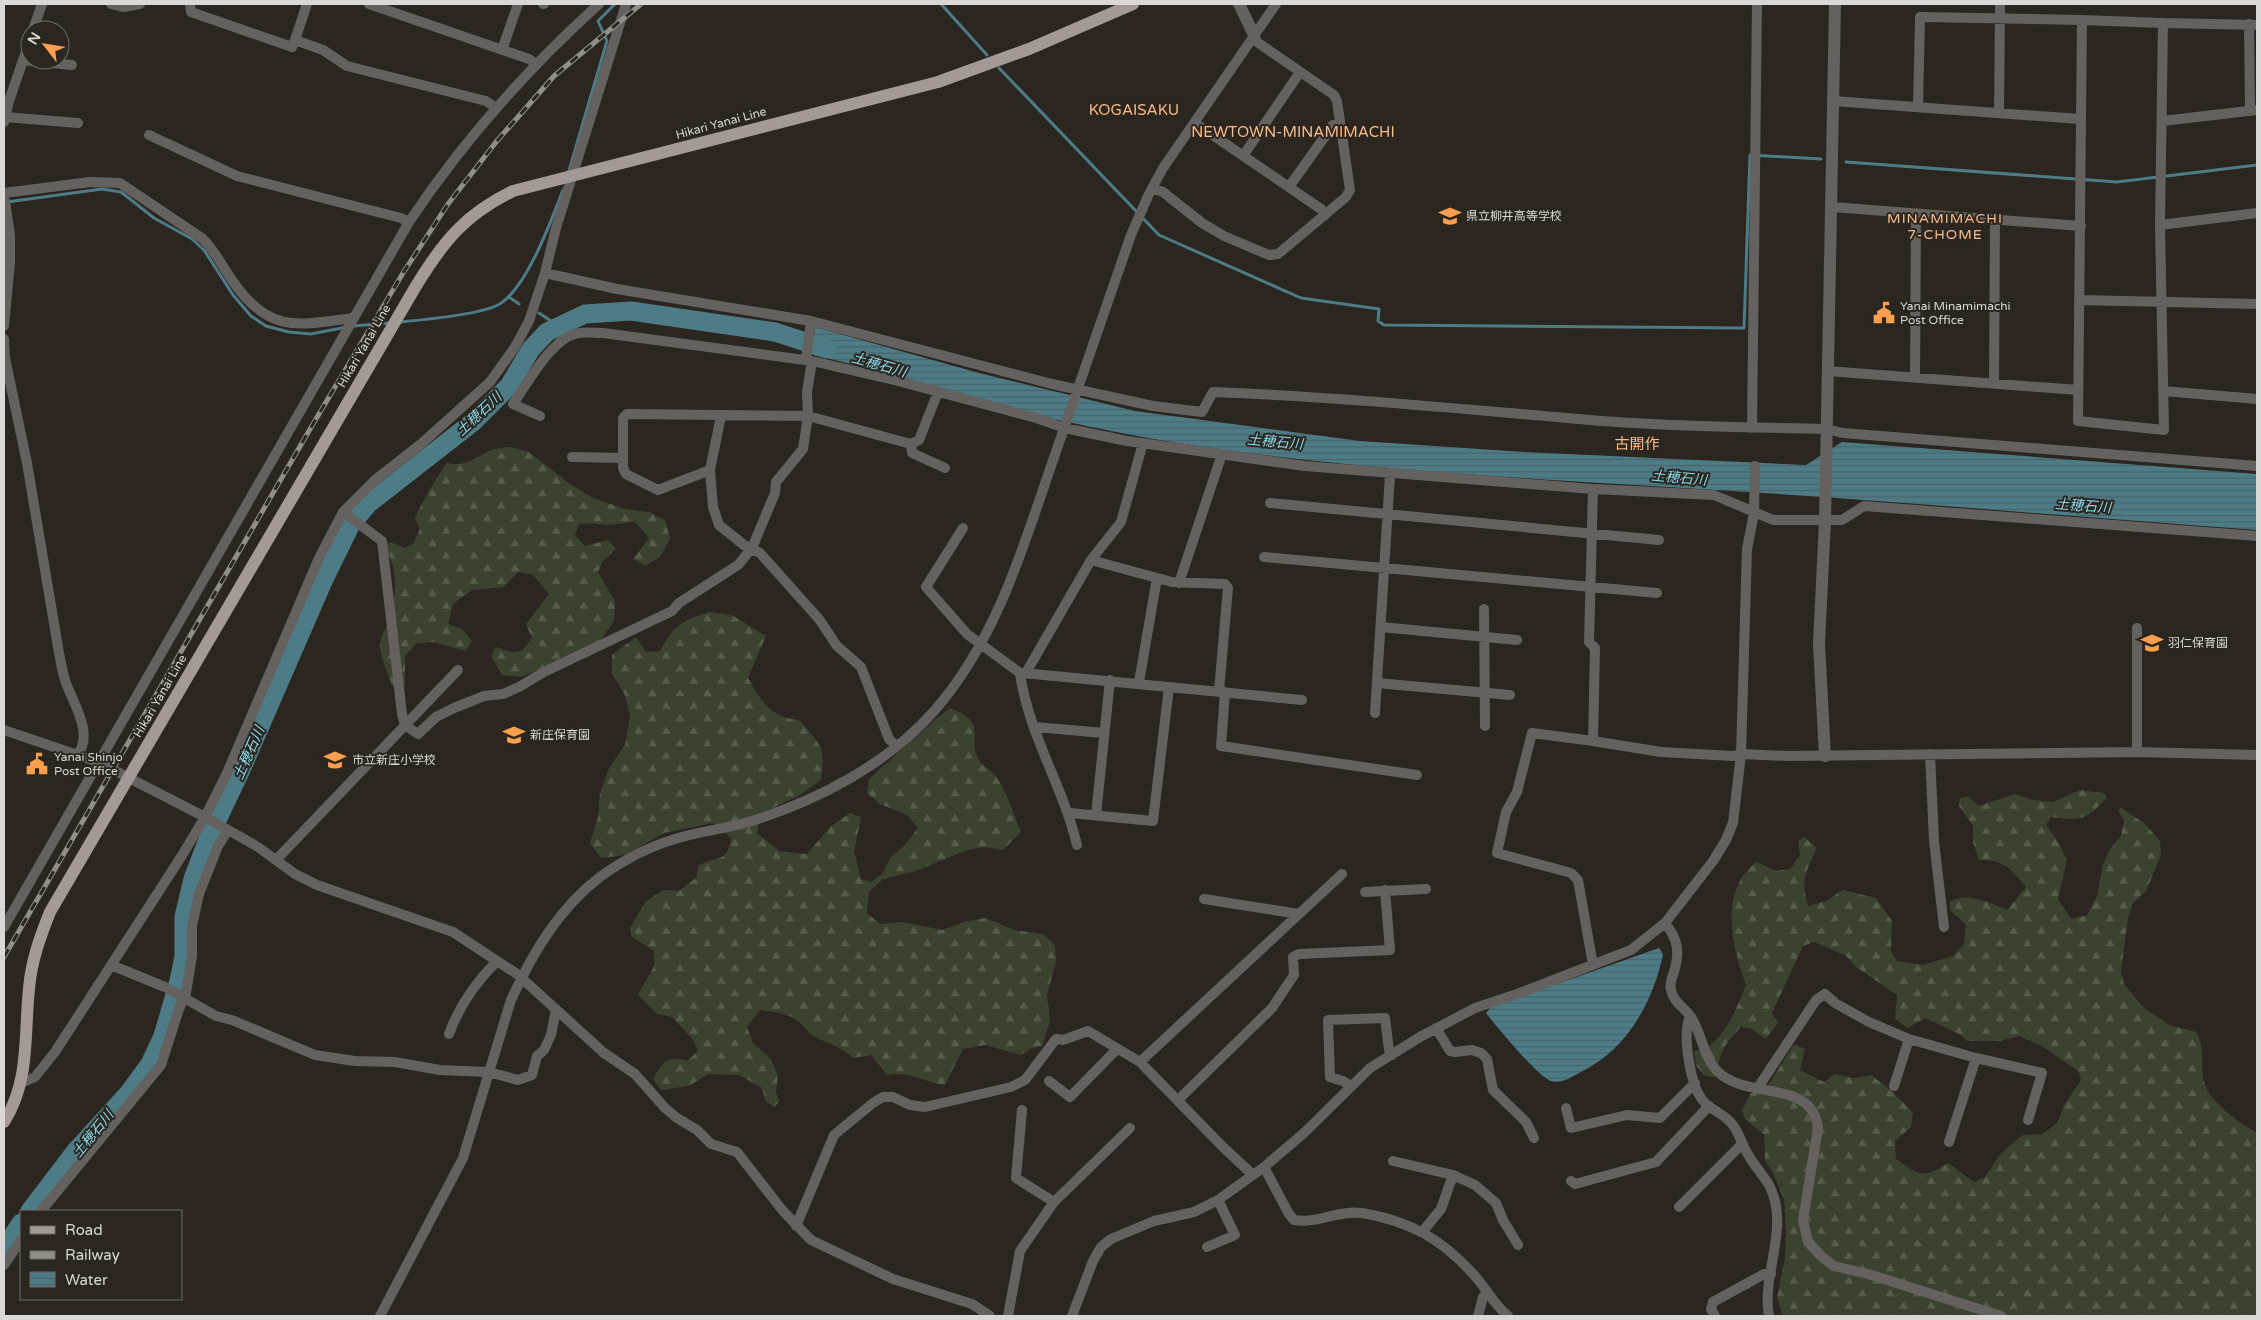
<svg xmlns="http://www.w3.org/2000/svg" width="2261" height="1320" font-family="'Varela Round','Noto Sans JP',sans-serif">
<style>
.forest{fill:url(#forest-firs)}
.water{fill:url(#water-rules)}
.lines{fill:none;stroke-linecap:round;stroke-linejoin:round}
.stream{stroke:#4d7c86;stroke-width:3}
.river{stroke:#4d7c86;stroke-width:19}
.minor{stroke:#65615f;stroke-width:10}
.tertiary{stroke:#65615f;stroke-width:12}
.primary{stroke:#a39a97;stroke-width:12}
.rail-casing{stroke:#938e8a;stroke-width:5}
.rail{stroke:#2b2620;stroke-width:3;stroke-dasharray:9;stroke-linecap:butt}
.labels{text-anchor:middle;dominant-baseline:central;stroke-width:4;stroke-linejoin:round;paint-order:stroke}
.street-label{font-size:12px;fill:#dbd7d4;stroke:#2b2620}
.poi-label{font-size:12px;fill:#dbd7d4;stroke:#2b2620;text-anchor:start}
.neighbourhood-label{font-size:14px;letter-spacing:1px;fill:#fdbd89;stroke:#2b2620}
.water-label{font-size:14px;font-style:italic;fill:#8adbec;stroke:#2b2620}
.quarter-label{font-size:15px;fill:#fdbd89;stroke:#2b2620}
</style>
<defs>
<pattern id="forest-firs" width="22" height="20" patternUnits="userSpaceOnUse" patternTransform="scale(1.25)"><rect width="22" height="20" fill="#3b422f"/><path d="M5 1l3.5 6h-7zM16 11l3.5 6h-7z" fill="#575d4c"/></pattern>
<pattern id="water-rules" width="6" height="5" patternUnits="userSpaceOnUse" patternTransform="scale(1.25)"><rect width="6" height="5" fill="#4d7c86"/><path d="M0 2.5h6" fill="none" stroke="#49646a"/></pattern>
</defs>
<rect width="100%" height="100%" fill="#2b2620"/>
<path class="forest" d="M510,447L529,452L570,484L593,498L625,509L649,512L665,520L670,539L660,557L645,566L633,559L649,538L635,522C626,522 616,525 607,525C597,525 590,522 579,524L575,535L585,546L608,540L616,549L603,561L598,572L615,601L614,621L603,637L597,643L565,659L521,677L502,675L491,656L496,647L511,652L522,651L532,638L526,624L549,594L533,575L518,572L504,587L472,590L453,604L448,624L462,629L472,641L466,651L433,642L417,643L405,656V685L397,694C392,687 380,656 380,647C379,640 384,631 387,625C396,597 400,574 385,547L390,542L405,548L413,544L420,529L415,518C418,509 442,468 447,463C465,467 474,459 489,451C495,448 503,448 510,447Z
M709,612L732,615L766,636L748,678C762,702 770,717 799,720C821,745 826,746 821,780L798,796L760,814L757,833L779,851L807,854L831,826L850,813L861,817L854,852L861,879L871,882L882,874L891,857L903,847L918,828L907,815L880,804L867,793L869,779L937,718L950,708C990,723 966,738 979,760C983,767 993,771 998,779C1008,795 1014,815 1021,832L1003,850L985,847L967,850L916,871L883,879L869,892L867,913L880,924L903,922L942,930L964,922L985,918L1015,930L1043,934L1055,945L1056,961L1047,995L1050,1021L1042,1046L1031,1048L1021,1055L985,1045L963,1049L945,1085C926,1083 906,1070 887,1075L871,1055L853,1058C838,1044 829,1045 812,1035C807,1031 803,1025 798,1021C787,1013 773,1012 760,1010L747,1027L753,1043L771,1059L778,1076L776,1091L779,1102L774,1107L766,1101L762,1088L739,1075L708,1074L689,1086L661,1090L653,1079C664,1060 665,1057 688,1060L698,1051L694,1041L672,1017L657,1014L638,995L654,966V951L631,936L630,928L646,901L664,890L679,891L697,877L698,866C716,855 728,864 731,838L713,823L664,833L625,855L601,858L590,843L598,817L600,793L609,768L625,745L630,716L625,695L612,674V655L636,637L646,652L660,651C674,625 681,621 709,612Z
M2080,790L2104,793L2107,798C2085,820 2082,821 2051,817L2046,825L2058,842L2067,860L2058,899L2071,919L2087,915L2097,896L2103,864L2110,849L2121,836L2124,820L2118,810L2121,808L2144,823L2160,841L2161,855L2146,891L2133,903L2128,918L2121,972L2124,984L2143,1007L2169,1025L2196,1032C2206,1047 2200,1065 2204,1082C2209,1102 2240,1123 2257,1133V1316H1783L1777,1298L1785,1258L1786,1230L1784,1199L1772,1171L1765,1161L1764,1135L1745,1119L1742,1110L1751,1093L1767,1087L1794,1044L1805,1049L1800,1070L1824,1082L1835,1074L1853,1078L1871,1075L1891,1090L1913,1113L1911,1127L1895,1141L1896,1159C1921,1176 1922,1179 1948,1163L1974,1182L1985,1177L2001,1153L2023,1135L2043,1134L2058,1122L2064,1105L2081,1080L2078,1071L2042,1046L2019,1036L2000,1041H1967L1961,1035L1925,1018L1908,1028L1895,1019L1897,995L1856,967L1846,956L1814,942L1803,946L1772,1013L1778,1023L1766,1039L1752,1029L1741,1027C1723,1045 1721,1052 1715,1077L1704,1076L1696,1065L1694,1051C1720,1051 1738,1006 1746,985C1732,948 1718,889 1757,862L1776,871L1790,869L1800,855L1798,841L1804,837L1817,848C1806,872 1800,880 1808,906L1826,901L1843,890L1876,898L1892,921L1891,951L1897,961L1923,965L1953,956L1964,944L1966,925L1950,910V901C1970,892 1988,902 2007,910L2026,887C2011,869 2004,859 1979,860L1973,842V826L1959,806L1960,798L1968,797L1979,806L2015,794L2033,800L2053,802Z"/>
<path class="water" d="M815,327L979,373L1135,411L1360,441L1524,452L1806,465L1842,442L2257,474V530C2077,517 1897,501 1716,490C1546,479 1374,472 1205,447C1154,440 1104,430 1054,419C973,400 894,373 813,355Z
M1659,948L1663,954C1653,1003 1626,1051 1579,1073C1570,1078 1561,1084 1551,1081C1539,1078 1496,1026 1486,1013L1491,1007Z"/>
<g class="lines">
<path class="stream" d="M941,4L987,55
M999,68L1159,235L1301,298L1379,309L1378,321L1384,325L1744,328L1750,155L1821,159
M1846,162L2117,182L2257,165
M568,174L607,41L598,21L615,4
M7,202L102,189L121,192L154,218L192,239L204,250L233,295L251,316L266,326L289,332L311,334L347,327
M509,297L519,304
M539,313L557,325
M400,322C422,320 481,314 498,305C526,290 552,219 563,190
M353,326L389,323"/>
<path class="river" d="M30,1211L75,1152L128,1094L150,1064L163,1036L179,981L184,956V917L193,879L209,837L240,772L324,579L351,524L368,504L473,422L509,386L531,349L547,332L585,314L631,311L775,332L827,349
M4,1249L21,1223"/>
<path class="minor" d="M111,4L123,7L140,4
M190,4L191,12L292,47L295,40
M307,4L295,40L323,50L347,66L486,101L496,108
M369,4L529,59L536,64
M543,4H544
M2082,20L2163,23
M2249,24L2250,111
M33,30L42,4
M502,50L518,4
M23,60L72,65
M1833,101L2080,119
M1918,106L1920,17L2082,20L2078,421L2164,430L2160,225L2163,23L2257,25
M1999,113L2000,4
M5,117L78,123
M2162,121L2257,110
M4,122L9,101L30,40
M1195,123L1321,209L1325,215
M149,135L237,176L401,218L409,222
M1243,156L1300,72
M1289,187L1333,125L1340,123
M1152,188L1163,192L1202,223L1224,236L1269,255L1278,254L1346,197L1350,190L1337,101L1334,95L1257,42L1254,35
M4,193L90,182L120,183L203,239C216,252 223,268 234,283C270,334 299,325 353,318
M4,195L10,235V263L4,326
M1832,207L2081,226
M2160,225L2257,213
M545,273L617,289L811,321L1052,384L1153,406L1202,412L1213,392C1343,397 1472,410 1602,421C1677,427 1751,427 1826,429L1843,433L2257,466
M2079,300L2257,304
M4,339L5,358L27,463L59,653C61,662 62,671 65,680C72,702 94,732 78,754
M806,360L811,321
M1828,371L2078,390
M1915,378L1916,214
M1994,384L1995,221
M2163,391L2257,399
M540,416L513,404C527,384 551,340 575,334C583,331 594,333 603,333L812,361L898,381L1036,418L1065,428L1127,441L1305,466L1593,489L1714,495L1773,520H1842L1864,506L2257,536
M721,416L710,470L713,507L719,525L744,545L760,553L819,619L837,646L861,667L889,739L896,746
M1752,428L1757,4
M911,444L912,453L945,468
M572,457L623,458V468L626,474L658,490L710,470
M623,458V418L627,414L808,416L911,444L919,440L938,392
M1593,489L1589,642L1595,648L1593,741L1661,752L1733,756L1741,754L1788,756L2137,752L2257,755
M1270,503L1659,540
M343,512L382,541L402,714L405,725L418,734L436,717L454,708L484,696L503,694L519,687L544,672L672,611L679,603L738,565L752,548L775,493L776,482L803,449L808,416L807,392L812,361
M963,528L926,587L967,634L1020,673C1028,733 1063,786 1077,845
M1264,557L1657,593
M1091,560L1121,522L1143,443
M1179,583L1222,454
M1484,609L1485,726
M1381,627L1517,640
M2137,628V752
M1027,671L1091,560L1172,582L1225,584L1228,588L1219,691
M1023,673L1302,700
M1139,682L1157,578
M1377,683L1510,695
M1225,692L1221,746L1417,775
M1375,713L1390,475
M1035,727L1104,733
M4,730L98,762L205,817L258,847L295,874L317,885L453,932L517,974L604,1053L635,1074L665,1108L677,1118L697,1130L711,1144L737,1152L783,1211L811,1240L893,1279L972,1304L990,1316
M1930,754L1934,841L1944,927
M1070,813L1153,821L1169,687
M1096,815L1110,680
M276,860L458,670
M1365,892L1426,889
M1204,899L1299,914
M1665,923C1678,939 1680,952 1674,972C1672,978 1669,984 1671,990C1673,1002 1685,1008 1691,1017C1702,1034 1703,1056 1717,1071C1747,1101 1812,1078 1818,1128L1803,1220L1808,1242L1821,1256L1834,1266L1868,1274L2001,1316
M4,927L409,222C463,141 527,69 599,4
M111,965L165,987L216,1016L232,1020L315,1055L355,1061L395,1062L440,1070L489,1072L518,1080L532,1075L537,1056L544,1050L551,1035L556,1009
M1593,965L1578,880L1571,873L1497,853L1506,812L1517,792L1532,733L1593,741
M1690,1016C1682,1035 1690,1088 1705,1103C1713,1111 1725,1114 1732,1124C1739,1132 1741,1142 1746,1151C1752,1163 1762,1173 1769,1185C1791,1227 1761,1274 1769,1316
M1436,1028L1450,1051L1455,1052L1472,1050L1481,1053L1487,1059L1493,1090L1526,1122L1534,1138
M449,1034C459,1006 476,982 497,961
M1140,1062L1342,874
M1049,1081L1070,1097L1117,1049
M21,1083L35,1077L55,1052L181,857L205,817L227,773L319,558L343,512L375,480L421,444L490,382L515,347L529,321L545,273L556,228L626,4
M1351,1086L1343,1081L1330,1077L1328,1020L1385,1018L1389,1050L1392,1055
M1894,1086L1909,1039
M1757,1089L1816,1000L1825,994L1835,1003L1869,1022L1909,1039L1976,1058L2042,1073L2028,1120
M1178,1100L1272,1008L1294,975L1293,957L1299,954L1390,950L1385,890
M1566,1108L1571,1128L1627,1115L1660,1118L1695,1083
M1022,1110L1016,1178L1054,1202
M1949,1142L1976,1058
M1393,1161L1453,1175L1441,1209L1423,1231
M1264,1167L1289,1214L1294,1220C1317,1224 1337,1210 1362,1213C1410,1221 1442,1239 1474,1275C1486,1288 1494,1305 1508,1316
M1453,1175L1475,1185L1496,1203L1503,1220L1518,1245
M1571,1181L1575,1184L1656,1162L1709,1106
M1679,1207L1742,1144
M41,1211L161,1065L179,1009L186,993L192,956V926L199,894L218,846L228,830
M796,1226L834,1135L873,1103L883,1097H893L910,1105L925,1107L1011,1087L1025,1080L1056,1039L1063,1040L1088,1031L1140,1062L1223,1147L1253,1175
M1207,1247L1235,1235L1218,1200
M4,1265L21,1240
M380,1316L463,1158L511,1000C532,954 559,908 600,877C622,861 648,847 675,839C700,831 726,829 752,821C818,800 888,764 935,710C995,641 1021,554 1050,469C1077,391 1104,313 1131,235L1148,196L1163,168L1276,4
M1008,1316L1020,1251L1054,1202L1130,1128
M1072,1316L1093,1261L1101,1247L1111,1239L1154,1221L1194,1212L1218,1200L1264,1167L1304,1133L1370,1068L1420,1037L1475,1008L1517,994L1631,950L1665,923L1713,861L1726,840L1733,823L1741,754L1747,549L1754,513L1755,466
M1478,1316L1483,1297L1487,1291
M1715,1316L1711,1309L1713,1302L1764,1274H1771"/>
<path class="tertiary" d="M1239,4L1254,35
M1825,756L1819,644L1825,520L1835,4"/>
<path class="primary" d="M4,1122C30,1081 24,1036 29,989C31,962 40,937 50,912L416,286C443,242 465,214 513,191L938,82L1029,49L1133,4"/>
<g class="rail-casing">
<path id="rail" d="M4,957L313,424L403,273L448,204L496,142L554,76L641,4"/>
</g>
<use href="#rail" class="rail"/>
</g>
<defs>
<g id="school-bare" transform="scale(1.725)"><path d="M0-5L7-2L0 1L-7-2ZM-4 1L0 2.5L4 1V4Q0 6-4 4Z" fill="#fa9f4e" stroke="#2b2620" stroke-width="2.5" paint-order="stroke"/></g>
<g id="civic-bare" transform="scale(1.725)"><path d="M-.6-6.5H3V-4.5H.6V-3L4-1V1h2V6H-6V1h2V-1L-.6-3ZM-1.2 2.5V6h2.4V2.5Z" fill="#fa9f4e" stroke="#2b2620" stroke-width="2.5" paint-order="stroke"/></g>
</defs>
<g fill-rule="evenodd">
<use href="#school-bare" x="1450" y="216"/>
<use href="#civic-bare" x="1884" y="313"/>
<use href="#school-bare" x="2152" y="643"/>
<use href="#school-bare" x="514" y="735"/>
<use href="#school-bare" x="335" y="760"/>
<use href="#civic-bare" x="37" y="764"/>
</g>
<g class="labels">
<g class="street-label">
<text transform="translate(721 123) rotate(-15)">Hikari Yanai Line</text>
<text transform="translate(364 346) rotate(-60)">Hikari Yanai Line</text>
<text transform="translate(160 696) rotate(-60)">Hikari Yanai Line</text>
</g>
<g class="poi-label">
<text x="1466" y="216">県立柳井高等学校</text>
<text x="1900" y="306">Yanai Minamimachi<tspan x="1900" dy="14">Post Office</tspan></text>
<text x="2168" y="643">羽仁保育園</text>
<text x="530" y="735">新庄保育園</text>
<text x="54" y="757">Yanai Shinjo<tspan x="54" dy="14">Post Office</tspan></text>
<text x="352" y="760">市立新庄小学校</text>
</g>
<g class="neighbourhood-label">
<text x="1945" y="218">MINAMIMACHI<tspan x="1945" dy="16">7-CHOME</tspan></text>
</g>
<g class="water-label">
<text transform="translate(879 365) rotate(16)">土穂石川</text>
<text transform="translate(479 414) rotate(-43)">土穂石川</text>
<text transform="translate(1275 442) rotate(5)">土穂石川</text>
<text transform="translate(1679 478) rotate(5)">土穂石川</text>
<text transform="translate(2083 506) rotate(4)">土穂石川</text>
<text transform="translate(249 753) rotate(-66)">土穂石川</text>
<text transform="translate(93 1134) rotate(-51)">土穂石川</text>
</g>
<g class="quarter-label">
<text x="1134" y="110">KOGAISAKU</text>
<text x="1293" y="132">NEWTOWN-MINAMIMACHI</text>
<text x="1637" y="444">古開作</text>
</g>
</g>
<rect width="2261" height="1320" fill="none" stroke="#dbd7d4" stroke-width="10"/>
<rect x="20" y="1210" width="162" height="90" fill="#2b2620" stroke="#716d68"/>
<rect x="30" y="1226" width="25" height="8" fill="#a39a97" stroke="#716d68"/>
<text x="65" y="1235" font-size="15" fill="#dbd7d4">Road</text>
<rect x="30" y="1251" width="25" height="8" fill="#938e8a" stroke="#716d68"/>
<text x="65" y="1260" font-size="15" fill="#dbd7d4">Railway</text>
<rect x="30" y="1272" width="25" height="15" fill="url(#water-rules)" stroke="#716d68"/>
<text x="65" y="1285" font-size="15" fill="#dbd7d4">Water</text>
<g transform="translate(45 45) rotate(301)"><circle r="24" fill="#2b2620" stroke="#716d68"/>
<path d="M0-4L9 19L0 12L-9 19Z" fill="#fa9f4e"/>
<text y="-8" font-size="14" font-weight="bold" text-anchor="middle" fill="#dbd7d4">N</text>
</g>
</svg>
